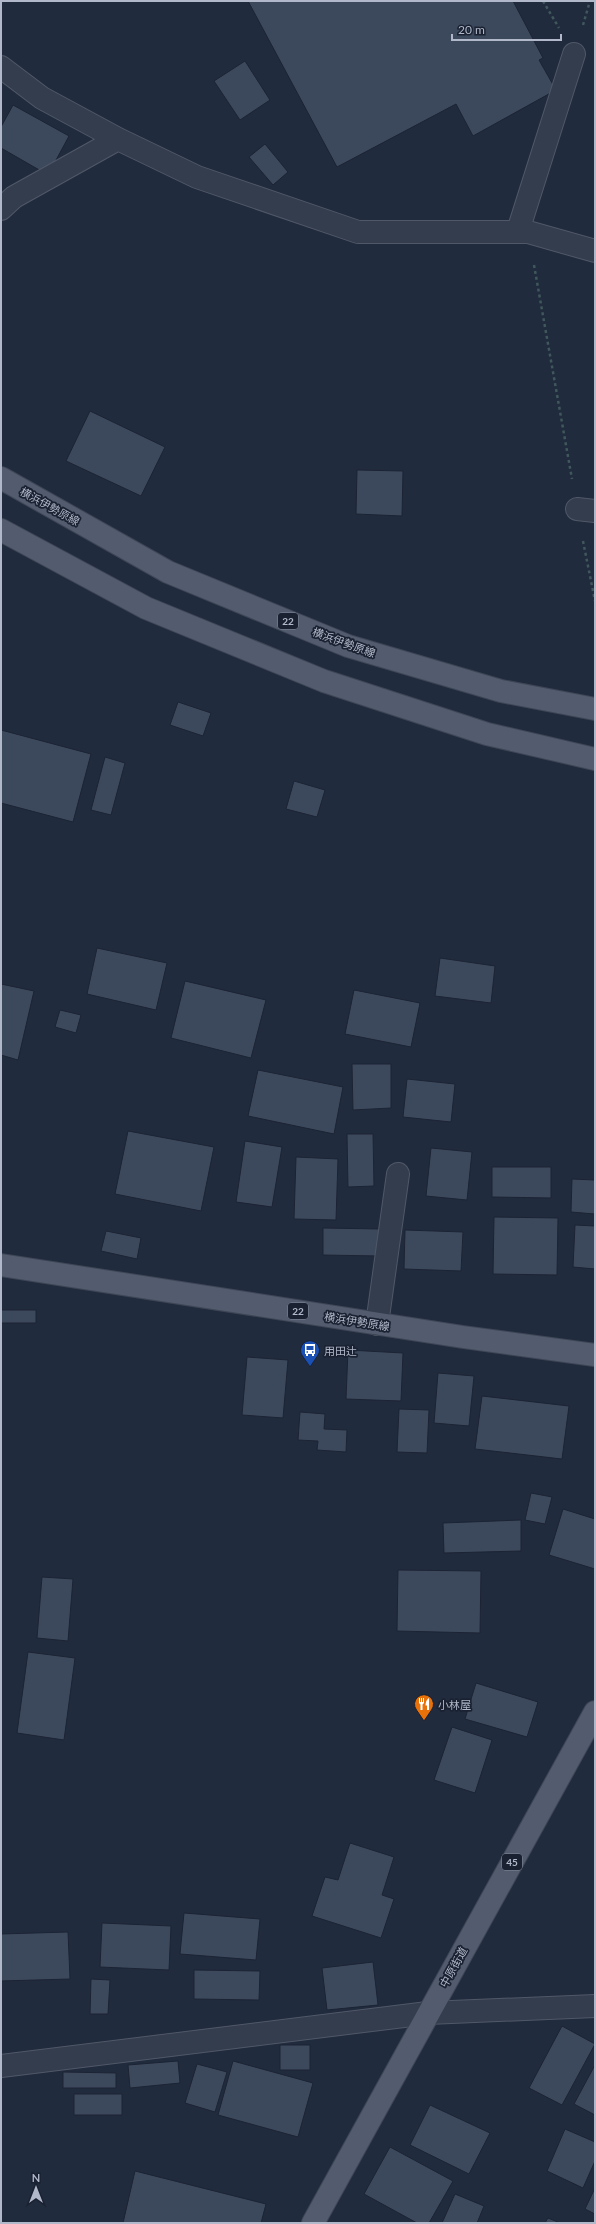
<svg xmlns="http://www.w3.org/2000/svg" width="596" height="2224" font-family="Lato,'Noto Sans JP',sans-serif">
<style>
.building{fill:#3c495d;stroke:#1c2434}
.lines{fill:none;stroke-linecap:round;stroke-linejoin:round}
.minor-casing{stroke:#505868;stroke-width:24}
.major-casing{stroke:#3e4656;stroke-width:24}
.path{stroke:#40575b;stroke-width:2.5;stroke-dasharray:3 3;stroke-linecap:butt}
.minor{stroke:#343d4d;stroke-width:22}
.major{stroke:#525c6e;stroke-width:22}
.labels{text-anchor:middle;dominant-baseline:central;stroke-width:3.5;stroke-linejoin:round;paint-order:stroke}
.shield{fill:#1a2232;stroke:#838b9c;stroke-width:1}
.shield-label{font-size:10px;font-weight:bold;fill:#b0b8c9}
.street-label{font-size:11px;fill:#b0b8c9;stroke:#1a2232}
.poi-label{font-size:11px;fill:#b0b8c9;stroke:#1a2232;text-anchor:start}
</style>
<rect width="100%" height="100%" fill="#202b3d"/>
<path class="building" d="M248,1H513L543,58L539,60L556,90L473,136L456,104L337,167Z
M245,61L270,100L240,120L214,81Z
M13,105L69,136L48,175L1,148V127Z
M265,144L288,172L273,185L249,157Z
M90,411L165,447L141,496L66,461Z
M357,470L403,471L402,516L356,514Z
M178,702L211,713L203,736L170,725Z
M1,730L91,754L73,822L1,803Z
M105,757L125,763L111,815L91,810Z
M294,781L325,790L317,817L286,809Z
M97,948L167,963L156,1010L87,994Z
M440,958L495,966L491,1003L435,996Z
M185,981L266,1000L251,1058L171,1038Z
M1,984L34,991L18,1060L1,1055Z
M354,990L420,1003L411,1047L345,1034Z
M60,1010L81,1015L76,1033L55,1027Z
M352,1064H391V1108L353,1110Z
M258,1070L343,1087L334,1134L248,1116Z
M407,1079L455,1084L451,1122L403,1117Z
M128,1131L214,1147L201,1211L115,1194Z
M347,1134H373L374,1186L348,1187Z
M245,1141L282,1147L272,1207L236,1202Z
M431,1148L472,1152L467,1200L426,1196Z
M296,1157L338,1159L336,1220L294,1219Z
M492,1167H551V1198L492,1197Z
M572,1179L595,1180V1214L571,1212Z
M494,1217L558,1218L557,1275L493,1274Z
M575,1225L595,1226V1269L573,1267Z
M323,1228L380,1229L379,1256L323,1255Z
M405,1230L463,1232L461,1271L404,1269Z
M106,1231L141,1238L137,1259L101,1251Z
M1,1310H36V1323H1Z
M348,1350L403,1353L401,1401L346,1399Z
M247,1357L288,1360L283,1418L242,1415Z
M438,1373L474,1376L469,1426L434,1423Z
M482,1396L569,1406L562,1459L475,1449Z
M399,1409L429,1410L427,1453L397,1452Z
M300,1412L325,1414L324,1429L347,1430L346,1452L317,1450L318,1441L298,1440Z
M531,1493L552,1497L545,1524L525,1520Z
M563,1509L595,1519V1569L549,1555Z
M521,1520V1551L444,1553L443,1523Z
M398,1570L481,1571L480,1633L397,1631Z
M42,1577L73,1579L68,1641L37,1638Z
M28,1652L75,1658L64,1740L17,1733Z
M476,1683L538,1702L527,1737L465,1719Z
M452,1727L492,1740L475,1793L434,1780Z
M350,1843L394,1857L382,1895L394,1899L381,1938L312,1916L325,1877L338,1880Z
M184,1913L260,1919L256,1960L180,1954Z
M102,1923L171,1926L169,1970L100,1967Z
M68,1932L70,1979L1,1981V1934Z
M373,1962L378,2005L327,2010L322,1968Z
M194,1970L260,1971L259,2000L194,1999Z
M91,1979L110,1980L108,2014H90Z
M562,2026L595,2044L562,2105L529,2088Z
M280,2045H310V2070H280Z
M178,2061L180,2083L130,2088L128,2065Z
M233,2061L313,2083L298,2137L218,2115Z
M197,2064L227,2072L215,2112L185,2103Z
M595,2065V2115L574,2104Z
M63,2072L116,2073V2088H63Z
M74,2094H122V2115H74Z
M430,2105L490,2133L469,2174L410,2145Z
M565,2129L595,2142V2161L583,2188L547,2171Z
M390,2147L453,2181L429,2223H417L364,2194Z
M135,2171L266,2204L261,2223H123Z
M595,2188V2214L585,2209Z
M455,2194L484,2206L477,2223H442Z
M548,2218L560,2223H545Z"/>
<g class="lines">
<g class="minor-casing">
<path id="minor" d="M1,67L42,98L118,139L197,177L358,232H528L595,251
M1,209L14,197L118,139
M518,231L574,54
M577,509L595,511
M377,1324L398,1174
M1,2066L428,2013L595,2006"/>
</g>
<g class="major-casing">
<path id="major" d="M1,478L168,572L348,646L501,691L595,709
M1,530L146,608L324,681L487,734L595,759
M1,1265L463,1337L595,1355
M313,2223L595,1712"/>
</g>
<path class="path" d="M543,1L559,28
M583,25L590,1
M534,265L572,479
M583,541L595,601"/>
<use href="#minor" class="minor"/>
<use href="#major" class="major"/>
</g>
<defs>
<g id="bus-pin" transform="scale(1)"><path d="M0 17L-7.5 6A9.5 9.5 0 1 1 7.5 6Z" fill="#1a4fb4" stroke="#1a2232"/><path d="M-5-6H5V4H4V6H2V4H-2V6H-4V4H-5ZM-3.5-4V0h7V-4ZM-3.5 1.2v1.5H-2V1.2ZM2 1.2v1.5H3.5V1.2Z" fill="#fff"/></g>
<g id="restaurant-pin" transform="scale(1)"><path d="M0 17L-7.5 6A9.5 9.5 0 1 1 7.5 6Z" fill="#e8710a" stroke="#1a2232"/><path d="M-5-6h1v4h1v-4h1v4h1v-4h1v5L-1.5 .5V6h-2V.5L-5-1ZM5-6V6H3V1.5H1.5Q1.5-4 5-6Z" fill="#fff"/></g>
</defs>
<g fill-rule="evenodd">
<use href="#bus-pin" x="310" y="1350"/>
<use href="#restaurant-pin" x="424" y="1704"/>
</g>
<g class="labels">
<g class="shield">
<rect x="278" y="613" width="20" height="16" rx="3"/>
<rect x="288" y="1303" width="20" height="16" rx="3"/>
<rect x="502" y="1854" width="20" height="16" rx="3"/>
</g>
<g class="shield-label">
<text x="288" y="621">22</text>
<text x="298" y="1311">22</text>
<text x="512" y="1862">45</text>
</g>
<g class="street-label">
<text transform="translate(50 506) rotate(29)">横浜伊勢原線</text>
<text transform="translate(344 642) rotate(20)">横浜伊勢原線</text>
<text transform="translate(357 1321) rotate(9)">横浜伊勢原線</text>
<text transform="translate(453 1967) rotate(-61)">中原街道</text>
</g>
<g class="poi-label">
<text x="324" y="1350">用田辻</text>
<text x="438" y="1704">小林屋</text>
</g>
</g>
<rect width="596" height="2224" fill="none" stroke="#b0b8c9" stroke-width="4"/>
<g transform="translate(36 2188)" stroke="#1a2232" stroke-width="3" paint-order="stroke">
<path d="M0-3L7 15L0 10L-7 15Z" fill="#b0b8c9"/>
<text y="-6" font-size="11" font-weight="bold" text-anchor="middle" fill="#b0b8c9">N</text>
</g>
<path d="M452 34v6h109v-6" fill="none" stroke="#b0b8c9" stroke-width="2"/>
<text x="458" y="34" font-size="12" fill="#b0b8c9" stroke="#1a2232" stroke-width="3" paint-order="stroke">20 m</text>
</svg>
